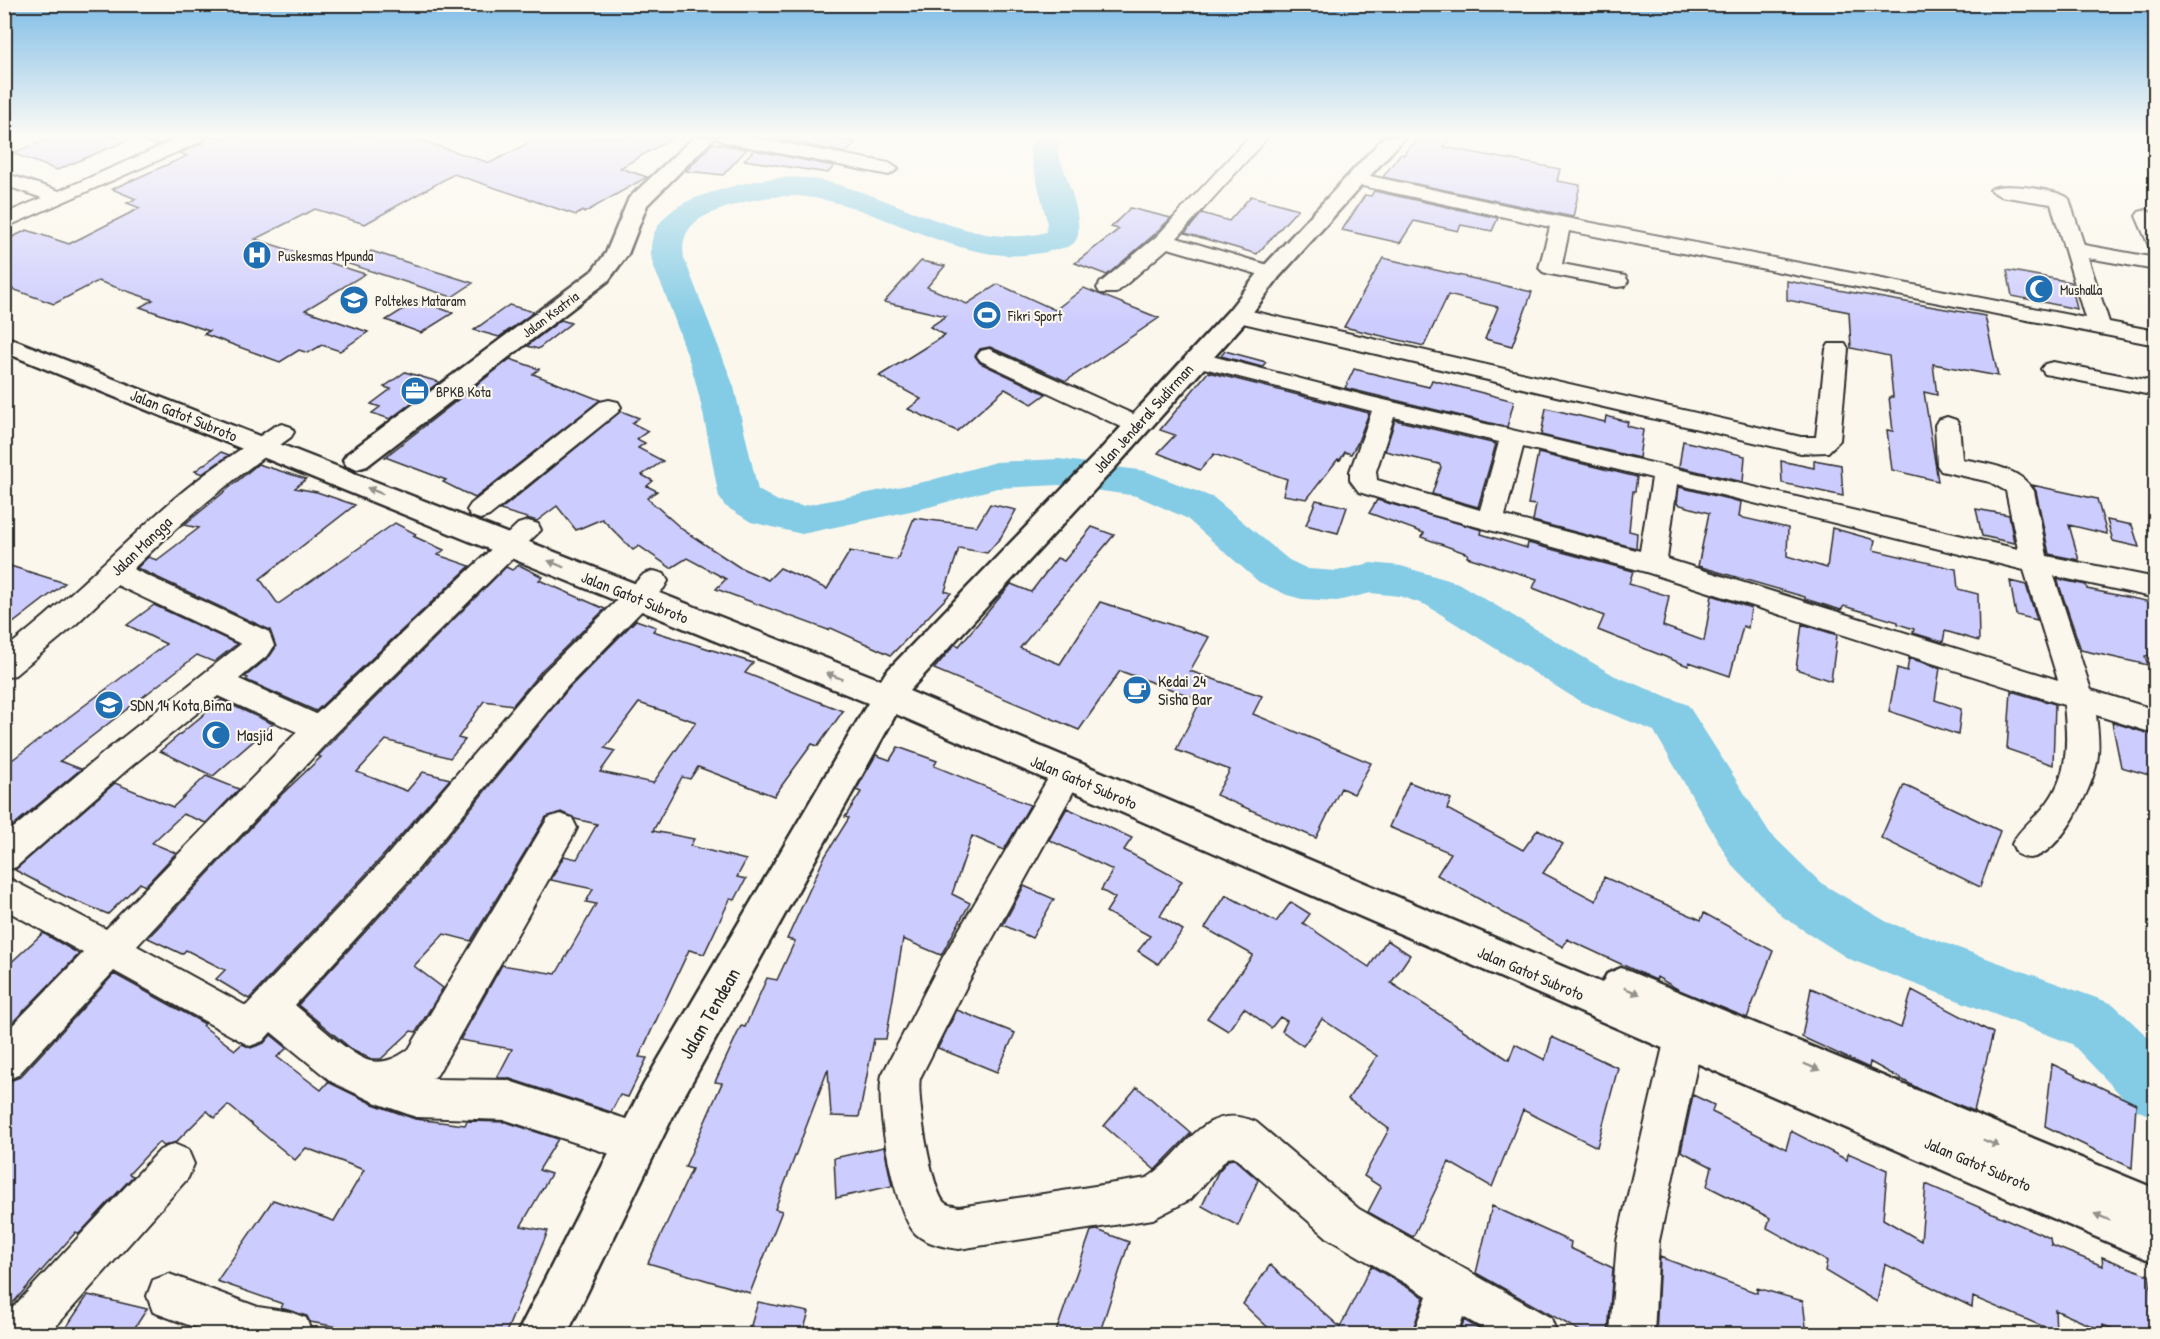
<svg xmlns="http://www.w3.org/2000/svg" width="2160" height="1339" font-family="'Patrick Hand',sans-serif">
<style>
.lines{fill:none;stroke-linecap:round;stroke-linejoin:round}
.river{fill:#84cbe5;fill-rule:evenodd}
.building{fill:#cdccfe;stroke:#2b2b2b;stroke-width:1.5;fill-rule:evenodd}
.street-casing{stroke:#2b2b2b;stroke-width:4}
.secondary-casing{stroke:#2b2b2b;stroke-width:5}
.street{fill:#fbf7ec;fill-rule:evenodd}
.secondary{fill:#fbf7ec;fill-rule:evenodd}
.oneway{fill:#93918c}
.labels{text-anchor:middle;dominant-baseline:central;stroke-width:4.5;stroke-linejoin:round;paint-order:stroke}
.far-poi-label{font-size:14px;fill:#2b2b2b;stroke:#fbf7ec;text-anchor:start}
.far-street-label{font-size:14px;fill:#2b2b2b;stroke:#fbf7ec}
.street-label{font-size:16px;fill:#2b2b2b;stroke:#fbf7ec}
.poi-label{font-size:16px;fill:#2b2b2b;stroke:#fbf7ec;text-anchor:start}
.near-street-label{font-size:20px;fill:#2b2b2b;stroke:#fbf7ec}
</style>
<rect width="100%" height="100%" fill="#fbf7ec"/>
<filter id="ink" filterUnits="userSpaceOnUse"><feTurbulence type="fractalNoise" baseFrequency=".0167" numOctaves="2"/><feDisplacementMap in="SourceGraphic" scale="12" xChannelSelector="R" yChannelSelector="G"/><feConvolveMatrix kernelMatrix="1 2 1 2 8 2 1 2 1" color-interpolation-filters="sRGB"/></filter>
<g filter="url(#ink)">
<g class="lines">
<path class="river" d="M1036,137H1064L1057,150C1064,171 1084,217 1077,238C1074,247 1062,248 1054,250C970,274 894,211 814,198C779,192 744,200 712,213C691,221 680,235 684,258L734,387L758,490L778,501L802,506L928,481L996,462L1059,459L1145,471L1214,498L1289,560L1308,569L1337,571L1371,563L1401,566L1458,583L1615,676L1688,705L1770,833L1821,883L1887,922L2113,1004L2156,1045V1118L2134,1109L2072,1044L1849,959L1783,917L1732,865L1654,731L1581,702L1426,605L1399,596L1371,593L1337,601L1302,599L1287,595L1259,582L1186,518L1137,496L1059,485L997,488L929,507L802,534L751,522L725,506L719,497C710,452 704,407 690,363C682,339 673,315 664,291C659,278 651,265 651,252C650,224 673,206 698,197C731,186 768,175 805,178C882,186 969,254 1046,232L1047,221L1029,150Z"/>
</g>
<path class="building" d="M54,137H135L57,170L12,153Z
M141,137H177L157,145L141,140Z
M207,137H410L490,163L540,137H674L620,168L647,177L584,213L583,211L576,215L454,174L365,224L315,209L255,239L365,274L305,310L368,332L340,351L322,345L308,353L299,350L280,362L204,334L209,331L140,307L153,300L98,281L54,304L4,286V241L27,230L69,244L140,208L127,203L136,199L112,189L187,156L180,153L203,143Z
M769,137H814L856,142L846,153Z
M1420,137H1452L1444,147L1560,169L1557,181L1580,185L1573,217L1383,177L1400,154L1404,155L1410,145H1413Z
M713,143L747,149L723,175L686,171Z
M754,150L834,166L828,173L744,160Z
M1374,191L1498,218L1492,231L1461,225L1458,231L1414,221L1400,243L1342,230L1365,195L1371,196Z
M1251,196L1298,209L1257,254L1185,233L1202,213L1229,221Z
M1130,208L1171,218L1155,234L1107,275L1075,263L1119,229L1111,227Z
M371,251L473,283L452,297L349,264Z
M1383,258L1532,292L1512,346L1485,339L1498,307L1448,295L1424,346L1344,327Z
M921,261L945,266L927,287L967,304L998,284L1055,310L1084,288L1159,318L1066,381L990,347L980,349L975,356L980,363L1046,394L1032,404L1005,389L957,431L908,409L921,399L879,376L945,335L930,327L946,316L884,302Z
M2007,270L2071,282L2077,309L2012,296Z
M1787,281L1985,316L1998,376L1933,364L1937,395L1924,392L1938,481L1892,470L1887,430L1893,431L1889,397H1893L1889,356L1851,348L1849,312L1787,300Z
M418,300L453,313L421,333L386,320Z
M509,305L534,312L499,337L474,330Z
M561,320L571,323L538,349L527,346Z
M1225,351L1266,362L1262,367L1221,356Z
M510,359L539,369L533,374L600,400L475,498L443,482L446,480L385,457Z
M1354,369L1429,387L1432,380L1514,401L1507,427L1345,388Z
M405,372L439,382L390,419L372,413L380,407L371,404L391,389L384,387Z
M1208,372L1369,413L1357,444L1351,454L1345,452L1340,460L1338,459L1307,499L1283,495L1287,479L1214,454L1200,470L1158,453L1175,435L1160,430Z
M1546,408L1605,422L1606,416L1628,422L1627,426L1643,430L1639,458L1541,435Z
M621,411L639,418L632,423L648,431L637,439L645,443L638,448L663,461L642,475L653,481L647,486L657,491L647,498L683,530L739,567L768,580L780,568L827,589L850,551L897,560L914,518L977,526L990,504L1016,510L1001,537L987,553L959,548L945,591L951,593L891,655L831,628L828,630L716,589L726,579L687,558L671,568L639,546L633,550L602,519L576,530L557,506L537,521L500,510Z
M1395,420L1496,444L1478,507L1432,494L1441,467L1439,464L1385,451Z
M1683,441L1745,456L1743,482L1679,467Z
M221,452L229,455L202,474L195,471Z
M1538,453L1637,477L1635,491H1633L1629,531L1637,533L1636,548L1533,521L1536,505L1528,504Z
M1814,460L1841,465L1843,496L1782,483L1781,461L1814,468Z
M258,464L306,479L295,488L317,492L355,505L260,579L278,604L395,523L416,534L413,536L444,550L438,555L470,566L316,711L246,680L248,678L245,677L270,656L276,647L270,630L137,568L148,557L157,560L199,528L184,525Z
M2032,485L2097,499L2107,534L2069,525L2079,560L2049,554L2036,491Z
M1679,487L1741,502L1739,517L1788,528L1787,556L1827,568L1832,528L1875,540L1873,550L1956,569L1958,589L1978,594L1979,641L1945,631L1943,642L1913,633L1914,629L1898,624V622L1844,606L1841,610L1805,599V597L1698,566L1709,513L1677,504Z
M1316,500L1347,507L1338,533L1306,525Z
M1377,500L1482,530L1481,534L1527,548L1528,543L1633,571L1629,584L1669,596L1663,626L1704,641L1712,595L1751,608L1748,628L1743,626L1730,676L1689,662L1688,666L1598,630L1604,616L1533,588L1537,579L1467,557L1468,554L1421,537L1424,533L1369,513Z
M1976,509L2009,515L2014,543L1982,536Z
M2107,520L2132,525L2139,547L2113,541Z
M1092,527L1114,535L1020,648L1060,664L1100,602L1209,637L1190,671L1262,696L1253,714L1371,763L1354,794L1341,788L1316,838L1216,795L1230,770L1176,750L1201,700L1120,671L1079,730L934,669L955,644L959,646L1011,584L1031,592L1057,558L1064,561Z
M4,564L65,583L4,630Z
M519,565L543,577L539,580L605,609L543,669L513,705L484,701L458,738L465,740L450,758L386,740L357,772L407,791L423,772L450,779L382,857L249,999L216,979L225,970L186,950L182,954L148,938L282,794L321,757L318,756L333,740L506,567L512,570Z
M2057,579L2086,585L2087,589L2156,603V654L2145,656L2148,665L2081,650Z
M2010,581L2026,585L2037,620L2016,615Z
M154,605L237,644L214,662L197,655L60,761L81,769L4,833V766L166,644L127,625Z
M636,620L656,627L653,631L753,663L745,673L843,711L818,746L812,744L774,796L698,767L690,779L682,777L653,831L694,839L690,846L746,860L737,877L746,879L735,900L730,899L704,954L689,950L639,1057L647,1058L628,1097L620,1095L611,1112L507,1078H497L512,1049L460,1040L502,965L556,974L596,904L586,902L593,889L551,880L564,856L577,859L597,824L575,819L561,812L546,817L471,941L444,934L414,966L443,988L416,1032L411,1031L381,1059H371L354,1051L298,1005L410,883L569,688ZM639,703L696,722L653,783L600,772L615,751L605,748Z
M1802,624L1837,635L1831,681L1796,669Z
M1909,658L1940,668L1935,700L1961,709L1958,735L1889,711L1897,668L1907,671Z
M2011,691L2055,704L2053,765L2007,749Z
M221,700L273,724L213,776L160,751Z
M2112,722L2156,736V777L2121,767Z
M898,747L937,761L934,766L1030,805L1004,850L972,836L952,894L970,903L941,955L903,939L886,1039H874L859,1117L831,1116L828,1069L775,1209L782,1211L750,1293L648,1263L692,1169L685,1167L722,1083L715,1082L741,1026L745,1027L767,978L777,980L795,941L787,939L824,858L849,818L845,817L861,792L856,790L876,755L890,760Z
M206,776L239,789L206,823L183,814L152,843L176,853L145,886L140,883L108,914L66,897L15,870L115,783L173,807Z
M1409,782L1451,799L1447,809L1523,850L1538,829L1563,844L1543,873L1596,901L1604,877L1701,920L1704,913L1773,951L1747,1018L1679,990L1657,977L1656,980L1649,977L1567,939L1563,947L1437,875L1451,853L1389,827Z
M1904,785L2000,831L1980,887L1881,838Z
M1067,808L1132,838L1124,850L1182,881L1160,916L1183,930L1158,964L1138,951L1150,936L1106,912L1115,898L1101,890L1113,870L1049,840Z
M1024,886L1054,899L1032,938L1003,925Z
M1226,895L1276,922L1291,902L1310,914L1303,923L1369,967L1387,940L1410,955L1391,983L1509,1060L1515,1044L1545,1060L1552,1037L1618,1068L1597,1147L1523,1110L1492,1187L1449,1162L1413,1237L1368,1212L1381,1187L1364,1176L1389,1129L1348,1099L1377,1056L1322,1019L1303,1046L1282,1031L1287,1021L1280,1017L1271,1028L1244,1008L1228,1031L1207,1018L1253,955L1205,928Z
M43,933L79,954L10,1025L4,1022V969Z
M114,974L205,1024L203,1026L235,1050L242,1044L251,1048L264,1043L271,1035L287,1048L277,1057L321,1090L328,1082L373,1104L415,1119L465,1125L467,1121L506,1122L558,1139L539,1170L551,1174L521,1226L548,1231L505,1335H383L310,1322L307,1316L281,1308L283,1304L217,1281L273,1200L334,1221L364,1170L306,1148L295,1160L228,1105L215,1118L207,1111L176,1142L164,1146L159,1142L129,1174L133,1176L79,1234L76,1232L4,1313V1083L20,1077Z
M1811,988L1901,1028L1912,990L1993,1033L1974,1111L1919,1089L1870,1062L1869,1068L1802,1037Z
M957,1010L1015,1033L997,1072L938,1048Z
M2052,1064L2136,1104L2132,1168L2045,1126Z
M1137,1087L1191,1133L1155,1170L1104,1126Z
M1693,1095L1714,1105L1712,1112L1786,1149L1791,1131L1847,1160L1848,1153L1887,1170L1883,1219L1921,1241L1926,1184L2050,1238L2051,1245L2103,1266L2102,1257L2149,1275L2156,1335H2129L2103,1325V1331L2055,1310L2056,1332L1973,1297L1972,1307L1885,1264L1877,1302L1825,1271L1827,1261L1767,1228L1770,1218L1707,1186L1712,1167L1681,1151Z
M884,1147L892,1186L836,1198L834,1158Z
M1234,1159L1258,1180L1238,1226L1202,1206L1218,1172L1228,1160Z
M1492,1206L1571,1242L1570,1248L1613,1268L1608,1335H1587L1476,1273Z
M1097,1230L1129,1242L1099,1335H1055L1091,1231Z
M1660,1257L1757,1293V1288L1803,1301L1807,1335H1656Z
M1270,1265L1340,1327L1371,1266L1424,1297L1411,1335H1276L1243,1304Z
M88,1295L147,1309L130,1335H61Z
M758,1302L809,1312L802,1335H748Z
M1464,1320L1489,1335H1459Z"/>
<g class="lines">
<g class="street-casing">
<path id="street" d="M182,137H205L202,141L4,228V214L42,198L4,185V173L59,191Z
M715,137H750L889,163L898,169L889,175L724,142Z
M1249,137H1268L1177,238L1278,268L1282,272L1278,276H1264L1168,248L1116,293H1100L1097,288L1100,283L1157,236Z
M1356,173L1561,217L2085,318L2051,204L2000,196L1990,190C1997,181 2063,190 2069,199L2084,245L2156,258V270L2088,258L2109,322L2156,331V345L1569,231L1562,264L1625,276L1628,281L1625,286L1617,287L1550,274L1543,272L1539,268L1550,227L1349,183L1346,179L1349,175Z
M2146,210L2156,215V248L2149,246L2136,216L2139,212Z
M1238,308L1801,437H1816L1826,349L1829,344H1845L1848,349L1840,440L1828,452L1801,453L1230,320L1227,315L1230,310Z
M989,349L1146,420L1149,425L1146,430L1137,433L1128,430L981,361L977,356L981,351Z
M1196,352L1371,397L2018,549L2006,491L1990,482L1941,471L1937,465L1935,425L1938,420L1947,417L1956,420L1959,425L1962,459C1988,464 2019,467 2034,491L2047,556L2156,578V598L2054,576L2091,690L2156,710V734L2096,715C2098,730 2100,747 2097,762C2092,788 2061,855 2030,858C2026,858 2021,856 2017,854L2012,844C2019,829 2032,821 2043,808C2069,778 2068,742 2064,705L1646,572L1430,514L1359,492L1350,480V471L1372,411L1188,364L1184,359L1188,354ZM1394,417L1499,442L1480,510L1377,480L1376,471ZM1523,447L1652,478L1640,551L1505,516ZM1677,484L2024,570L2058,680L1667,559Z
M2053,362L2156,382V396L2045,374L2041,369L2045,364Z
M609,400L618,402L621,407L618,412L489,516L480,519L471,516L467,510L471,504L600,402Z
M282,424L291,427L294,432L291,437C231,480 185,518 133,569L269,632L274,646L269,654L239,679L316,714L518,524L528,521L538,524L541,530L331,738L137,946L246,1006L384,859L545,671L644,574L654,571L664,574L668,581L664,588L567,687L408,881L295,1005C312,1019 352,1057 370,1061C386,1064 398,1057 409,1049L548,818L560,814L572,818L577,828L572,838L437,1075L432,1079L506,1080L638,1123L652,1129L658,1143L652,1157L638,1163L506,1120L416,1117L374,1102L332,1082L271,1032L263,1041L250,1046L114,971L18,1075L4,1081V1034L83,953L4,909V876L106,929L297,732L218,696L129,768L16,867L4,871V836L107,750L241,644L117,585L74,626L15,675L4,678V650C62,605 112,554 166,506C199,476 237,452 273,427Z
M1067,761L1078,765L1083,774L969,981L920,1078C916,1096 932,1193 945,1203C949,1206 955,1206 959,1207L1147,1178C1185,1155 1202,1099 1256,1122L1359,1209L1551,1318L1557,1334H1493L1463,1317L1457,1334H1413L1427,1296L1329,1239L1235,1157L1227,1158L1191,1199L1153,1219L959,1249C945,1247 927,1244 916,1234C894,1213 875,1105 882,1075L943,957L1056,765Z
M1684,1020L1697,1025L1703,1038L1659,1241L1654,1334H1610L1617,1241L1665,1038L1671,1025Z
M174,1144L188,1150L194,1164L188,1178L49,1334H4V1317L160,1150Z
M169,1274L258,1307L290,1312L306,1318L312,1334H213L153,1312L147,1296L153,1280Z"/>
</g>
<g class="secondary-casing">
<path id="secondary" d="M694,137H715L647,205L628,254L608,281L367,466L357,469L347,466L343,460L347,454L592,271L606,253L629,198Z
M1384,137H1405L1279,277L1247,320L1121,461L909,691L1602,983L1607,974L1621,968L2156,1189V1263L896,714L674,1114L567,1334H517L644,1084L868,703L4,352V336L881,680L886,672L1101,449L1229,310L1263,267Z"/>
</g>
<use href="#street" class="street"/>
<use href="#secondary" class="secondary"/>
</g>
<defs><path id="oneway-solid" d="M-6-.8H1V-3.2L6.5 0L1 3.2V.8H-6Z" transform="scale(1.5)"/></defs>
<g class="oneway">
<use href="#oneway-solid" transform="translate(375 491) rotate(-158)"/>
<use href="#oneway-solid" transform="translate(556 564) rotate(-157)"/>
<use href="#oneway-solid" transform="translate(834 676) rotate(-159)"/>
<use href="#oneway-solid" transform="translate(1632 991) rotate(23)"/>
<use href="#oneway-solid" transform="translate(1812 1067) rotate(23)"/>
<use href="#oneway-solid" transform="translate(1991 1143) rotate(23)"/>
<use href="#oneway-solid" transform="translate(2102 1217) rotate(-157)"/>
</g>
</g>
<linearGradient id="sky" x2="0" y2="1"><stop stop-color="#80bde7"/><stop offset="0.42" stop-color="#fdfbf6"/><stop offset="1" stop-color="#fdfbf6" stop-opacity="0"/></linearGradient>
<rect width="2160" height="324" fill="url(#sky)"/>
<defs>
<g id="hospital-disc" transform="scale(1.5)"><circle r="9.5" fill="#1f6fb2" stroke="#fbf7ec"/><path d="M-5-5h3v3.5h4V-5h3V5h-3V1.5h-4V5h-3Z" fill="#fff"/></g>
<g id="mosque-disc" transform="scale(1.5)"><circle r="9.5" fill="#1f6fb2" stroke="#fbf7ec"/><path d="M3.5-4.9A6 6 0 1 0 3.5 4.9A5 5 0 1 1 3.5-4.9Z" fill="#fff"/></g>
<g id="university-disc" transform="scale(1.5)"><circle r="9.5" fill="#1f6fb2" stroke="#fbf7ec"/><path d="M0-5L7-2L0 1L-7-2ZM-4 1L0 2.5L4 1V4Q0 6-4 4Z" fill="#fff"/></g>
<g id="stadium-disc" transform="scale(1.5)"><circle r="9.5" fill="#1f6fb2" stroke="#fbf7ec"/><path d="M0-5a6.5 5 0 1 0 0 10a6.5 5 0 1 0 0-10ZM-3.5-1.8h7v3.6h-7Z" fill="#fff"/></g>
<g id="office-disc" transform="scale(1.5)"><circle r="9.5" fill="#1f6fb2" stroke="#fbf7ec"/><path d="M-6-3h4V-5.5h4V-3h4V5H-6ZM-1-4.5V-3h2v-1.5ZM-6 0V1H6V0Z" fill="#fff"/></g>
<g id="cafe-disc" transform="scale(1.5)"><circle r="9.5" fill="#1f6fb2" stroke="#fbf7ec"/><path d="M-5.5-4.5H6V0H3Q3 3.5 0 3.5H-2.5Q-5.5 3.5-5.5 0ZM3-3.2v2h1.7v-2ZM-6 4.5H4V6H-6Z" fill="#fff"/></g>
<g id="school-disc" transform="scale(1.5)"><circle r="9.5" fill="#1f6fb2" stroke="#fbf7ec"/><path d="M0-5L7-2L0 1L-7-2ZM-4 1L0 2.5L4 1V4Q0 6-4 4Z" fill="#fff"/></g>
</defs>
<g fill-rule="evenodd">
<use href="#hospital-disc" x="257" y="255"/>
<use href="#mosque-disc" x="2039" y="289"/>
<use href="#university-disc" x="354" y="300"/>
<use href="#stadium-disc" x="987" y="315"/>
<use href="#office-disc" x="415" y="391"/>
<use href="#cafe-disc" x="1137" y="690"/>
<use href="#school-disc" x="109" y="705"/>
<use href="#mosque-disc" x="216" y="735"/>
</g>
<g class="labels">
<g class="far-poi-label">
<text x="278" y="255">Puskesmas Mpunda</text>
<text x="2060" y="289">Mushalla</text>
<text x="375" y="300">Poltekes Mataram</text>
<text x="1008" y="315">Fikri Sport</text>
<text x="436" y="391">BPKB Kota</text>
</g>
<g class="far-street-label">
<text transform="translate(550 314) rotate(-37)">Jalan Ksatria</text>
</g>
<g class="street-label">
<text transform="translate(184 415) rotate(22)">Jalan Gatot Subroto</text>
<text transform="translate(1143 418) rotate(-48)">Jalan Jenderal Sudirman</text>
<text transform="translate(141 546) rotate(-44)">Jalan Mangga</text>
<text transform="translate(635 597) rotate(22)">Jalan Gatot Subroto</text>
<text transform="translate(1084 782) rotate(23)">Jalan Gatot Subroto</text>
<text transform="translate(1531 973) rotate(23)">Jalan Gatot Subroto</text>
<text transform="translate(1978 1164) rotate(23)">Jalan Gatot Subroto</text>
</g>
<g class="poi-label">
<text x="1158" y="681">Kedai 24<tspan x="1158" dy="18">Sisha Bar</tspan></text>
<text x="130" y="705">SDN 14 Kota Bima</text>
<text x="237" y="735">Masjid</text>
</g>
<g class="near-street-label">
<text transform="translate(709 1013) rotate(-60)">Jalan Tendean</text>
</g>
</g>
<rect width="2160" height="1339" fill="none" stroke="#fbf7ec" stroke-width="24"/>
<rect x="12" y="12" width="2136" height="1315" fill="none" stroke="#2b2b2b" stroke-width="2" filter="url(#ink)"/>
</svg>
